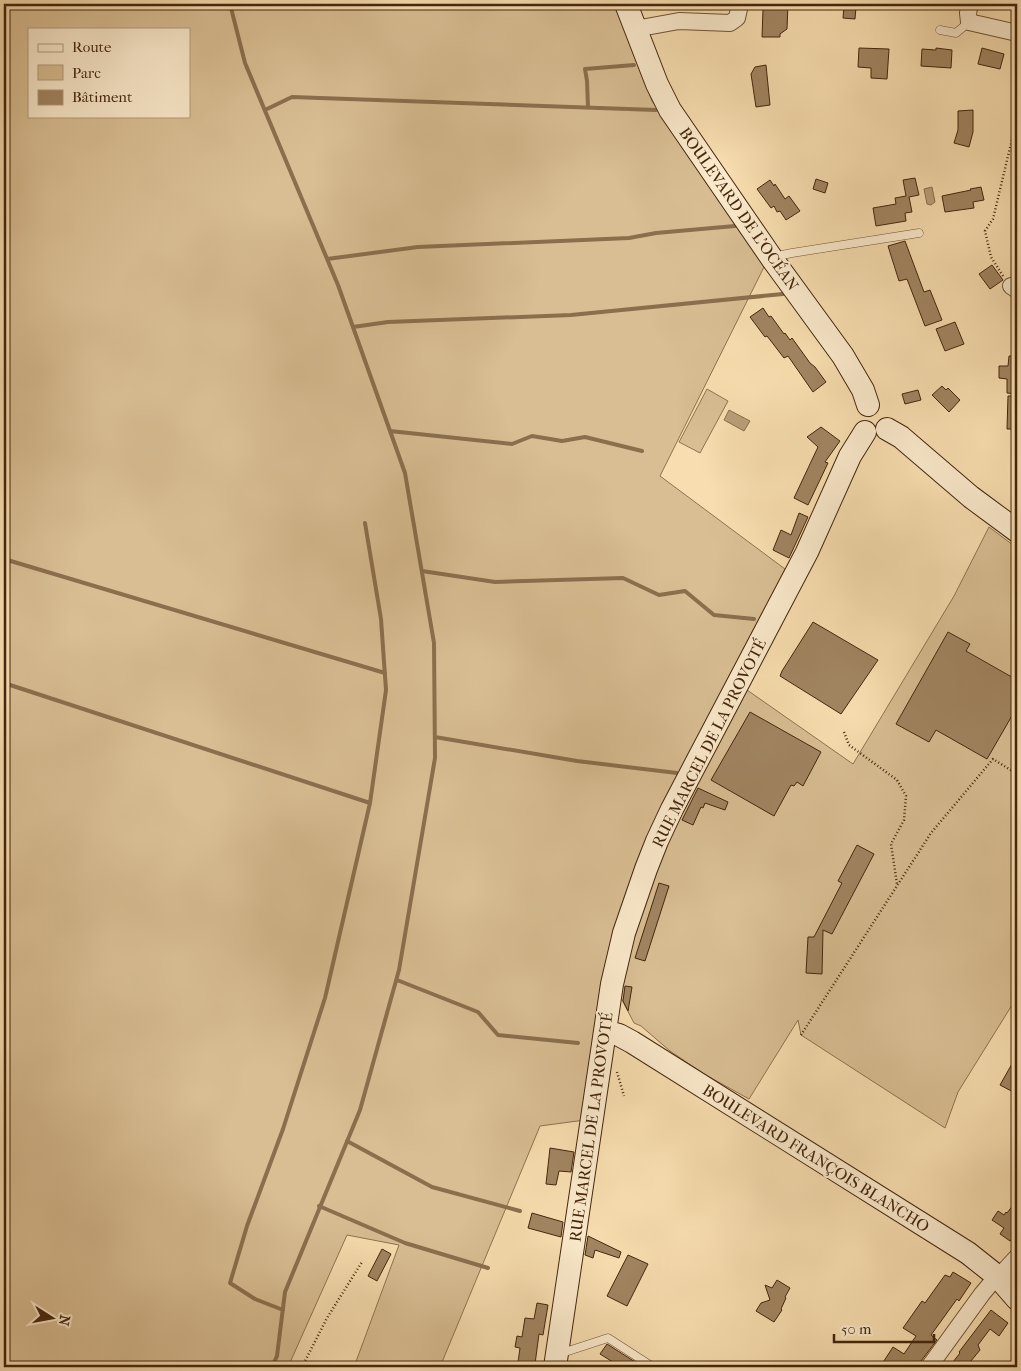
<svg xmlns="http://www.w3.org/2000/svg" width="1021" height="1371" font-family="'IM FELL French Canon',serif">
<style>
.green{fill:#d9be93;stroke:#8e7250;fill-rule:evenodd}
.water{fill:#ba9f78;stroke:#8b6f4d}
.lines{fill:none;stroke-linecap:round;stroke-linejoin:round}
.stream{stroke:#8b6f4d;stroke-width:4}
.building{fill:#a18561;stroke:#44260d}
.lane-casing{stroke:#715436;stroke-width:9}
.street-casing{stroke:#715436;stroke-width:18}
.secondary-casing{stroke:#44260d;stroke-width:24}
.path{stroke:#44260d;stroke-width:2.5;stroke-dasharray:1 2.5;stroke-linecap:butt}
.lane{stroke:#fae9cb;stroke-width:8}
.street{stroke:#fae9cb;stroke-width:16}
.secondary{stroke:#fae9cb;stroke-width:22}
.labels{text-anchor:middle;dominant-baseline:central;stroke-width:4.5;stroke-linejoin:round;paint-order:stroke}
.street-label{font-size:16px;fill:#44260d;stroke:#fae9cb}
</style>
<rect width="100%" height="100%" fill="#f7ddaf"/>
<filter id="stains"><feTurbulence type="fractalNoise" baseFrequency=".004" numOctaves="4"/><feColorMatrix values="0 0 0 0 .2 0 0 0 0 .09 0 0 0 0 .02 0 0 0 .5 -.17"/></filter>
<radialGradient id="worn" r=".72"><stop offset=".6" stop-color="#630" stop-opacity="0"/><stop offset="1" stop-color="#630" stop-opacity=".3"/></radialGradient>
<path class="green" d="M4,4H616L652,101L766,263L660,476L789,572L618,916L585,1120L540,1126L440,1367H354L399,1245L347,1235L288,1367H4ZM29,29H189V116H29Z
M707,389L728,401L700,453L679,442Z
M989,527L1017,548V997L958,1092L945,1128L801,1035L798,1020L749,1099L704,1074L670,1051L641,1026L634,1023L620,996L635,926L676,822L747,690L853,764L954,596Z"/>
<path class="water" d="M932,187L935,202L931,205L927,204L924,189Z
M729,410L750,421L744,431L724,420Z"/>
<g class="lines">
<path class="stream" d="M230,4L245,63L338,285L405,473L434,643L435,758L399,970L360,1110L285,1292L277,1356L272,1367
M588,107L587,81L585,69L634,65
M265,110L292,97L656,110
M327,259L418,247L629,238L656,233L735,226
M353,327L388,322L571,315L783,294
M390,431L512,444L532,436L562,441L585,437L642,451
M4,559L385,673
M422,571L495,582L623,578L659,595L685,591L714,615L754,619
M4,683L370,803
M435,737L577,761L677,773
M397,980L478,1012L498,1035L578,1043
M347,1141L432,1187L520,1211
M319,1206L405,1243L488,1268
M283,1310L255,1299L230,1283L247,1226L283,1129L325,998L370,803L386,690L381,619L365,523"/>
</g>
<path class="building" d="M767,4H788L787,29L780,34V37H762L763,9H767Z
M844,6L856,7L855,19L843,18Z
M859,48L889,49L887,79L871,78V68L858,67Z
M936,48L952,50L951,68L921,66L922,49L936,50Z
M982,48L1004,54L1000,69L978,64Z
M766,65L770,105L756,107L751,74L755,67Z
M973,110V132L969,147L954,143L958,130V111Z
M915,178L919,195L909,197L912,212L905,213L906,221L876,226L873,208L896,204L895,198L906,196L903,180Z
M816,179L828,183L825,193L813,189Z
M770,180L774,186L775,184L785,199L789,196L800,211L786,220L780,211L777,212L774,206L771,208L757,189Z
M981,187L984,200L973,202L974,208L945,212L942,196L971,190L970,189Z
M905,241L924,292L930,290L942,320L925,326L907,279L899,281L888,246Z
M992,265L1003,280L990,289L979,274Z
M763,308L769,317L771,316L784,334L785,333L790,340L792,338L810,363L815,367L826,382L813,392L788,356L784,358L767,336L765,337L750,317Z
M955,322L964,344L945,351L936,329Z
M1009,356H1017V394L1007,393V379L999,378V366H1008Z
M942,386L946,390L948,388L960,400L949,412L932,395Z
M918,390L921,400L905,404L902,394Z
M1008,396H1017V429H1007Z
M821,427L840,441L825,462L828,463L808,505L794,498L818,447L807,437Z
M799,513L808,517L789,558L773,550L781,530L791,535Z
M813,622L878,660L841,714L780,676L782,671Z
M948,632L970,644L966,651L1017,680V707L987,759L936,730L929,742L896,724Z
M750,712L821,752L803,786L797,782L794,786L791,785L774,816L711,780Z
M698,788L728,802L725,810L705,803L703,808L701,807L693,825L682,820Z
M857,845L874,854L832,934L823,930L822,974L806,973L808,937H814L842,883L838,881Z
M659,883L669,886L645,961L635,958Z
M625,986L632,987L628,1011L623,1001Z
M1017,1055V1094L1000,1085Z
M550,1148L574,1152L571,1172L559,1171L556,1185L546,1184Z
M1017,1200V1232L1010,1241L1000,1234L1004,1228L992,1220L998,1211L1004,1215L1006,1212L1007,1213Z
M532,1213L563,1222L561,1237L528,1228Z
M588,1236L621,1252L619,1258L595,1250L593,1258L585,1255Z
M382,1249L391,1254L377,1281L368,1276Z
M628,1255L648,1264L627,1306L607,1296Z
M953,1272L971,1283L959,1301L957,1299L931,1335L937,1340L921,1361L919,1367H880L893,1347L904,1354L916,1336L903,1328L922,1301L925,1303L945,1275L950,1277Z
M777,1280L790,1288L785,1297L786,1298L781,1309L782,1310L774,1322L756,1311L761,1303L770,1300L765,1285L772,1288Z
M537,1303L548,1305L543,1335L539,1334L535,1364L518,1362L520,1348L515,1347L517,1336L522,1337L525,1318L534,1319Z
M991,1310L1008,1323L999,1336L990,1329L978,1345L980,1350L966,1367H949L960,1353L959,1352Z
M607,1344L643,1367H621L600,1354Z"/>
<g class="lines">
<g class="lane-casing">
<path id="lane" d="M940,30L956,33L969,22
M775,259L782,255L792,253L919,233
M559,1354L608,1338L653,1367"/>
</g>
<g class="street-casing">
<path id="street" d="M970,4L968,13L969,22L1017,33
M635,29L679,21L730,23L737,18L740,4
M1011,286L1017,290
M929,1367L982,1294L997,1276L1005,1270L1017,1257"/>
</g>
<g class="secondary-casing">
<path id="secondary" d="M626,4L657,84L670,110L773,260L843,356L863,390L868,405
M887,429L901,437L971,497L1017,531
M605,1031L619,1035L632,1042L968,1253L997,1276L1017,1299
M555,1367L612,984L624,933L646,869L657,841L672,809L807,552L850,456L865,432"/>
</g>
<path class="path" d="M1017,78L1016,82L1017,83
M1003,276L991,257L985,231L993,219L1014,131L1017,114
M844,732L849,745L897,780L906,796L904,820L891,844L897,884
M801,1035L931,833L993,759L1017,774
M617,1072L624,1096
M302,1367L327,1318L362,1262"/>
<use href="#lane" class="lane"/>
<use href="#street" class="street"/>
<use href="#secondary" class="secondary"/>
</g>
<g class="labels">
<g class="street-label">
<text transform="translate(739 209) rotate(55)">BOULEVARD DE L'OCÉAN</text>
<text transform="translate(709 743) rotate(-63)">RUE MARCEL DE LA PROVOTÉ</text>
<text transform="translate(591 1127) rotate(-82)">RUE MARCEL DE LA PROVOTÉ</text>
<text transform="translate(816 1158) rotate(32)">BOULEVARD FRANÇOIS BLANCHO</text>
</g>
</g>
<rect width="1021" height="1371" fill="none" stroke="#f7ddaf" stroke-width="20"/>
<rect x="5" y="5" width="1011" height="1361" fill="none" stroke="#44260d" stroke-width="2.5"/>
<rect x="10" y="10" width="1001" height="1351" fill="none" stroke="#44260d"/>
<rect x="28" y="28" width="162" height="90" fill="#fae9cb" stroke="#b19b7f"/>
<rect x="38" y="44" width="25" height="8" fill="#fae9cb" stroke="#b19b7f"/>
<text x="72" y="52" font-size="15" fill="#44260d">Route</text>
<rect x="38" y="65" width="25" height="15" fill="#d9be93" stroke="#b19b7f"/>
<text x="72" y="78" font-size="15" fill="#44260d">Parc</text>
<rect x="38" y="90" width="25" height="15" fill="#a18561" stroke="#b19b7f"/>
<text x="72" y="102" font-size="15" fill="#44260d">Bâtiment</text>
<g transform="translate(52 1318) rotate(101)" stroke="#fae9cb" stroke-width="4" paint-order="stroke">
<path d="M0-4L9 19L0 12L-9 19Z" fill="#44260d"/>
<text y="-8" font-size="14" font-weight="bold" text-anchor="middle" fill="#44260d">N</text>
</g>
<path d="M834 1334v8h100v-8" fill="none" stroke="#44260d" stroke-width="2.5"/>
<text x="841" y="1334" font-size="15" fill="#44260d" stroke="#fae9cb" stroke-width="4" paint-order="stroke">50 m</text>
<rect width="100%" height="100%" filter="url(#stains)"/>
<rect width="100%" height="100%" fill="url(#worn)"/>
</svg>
